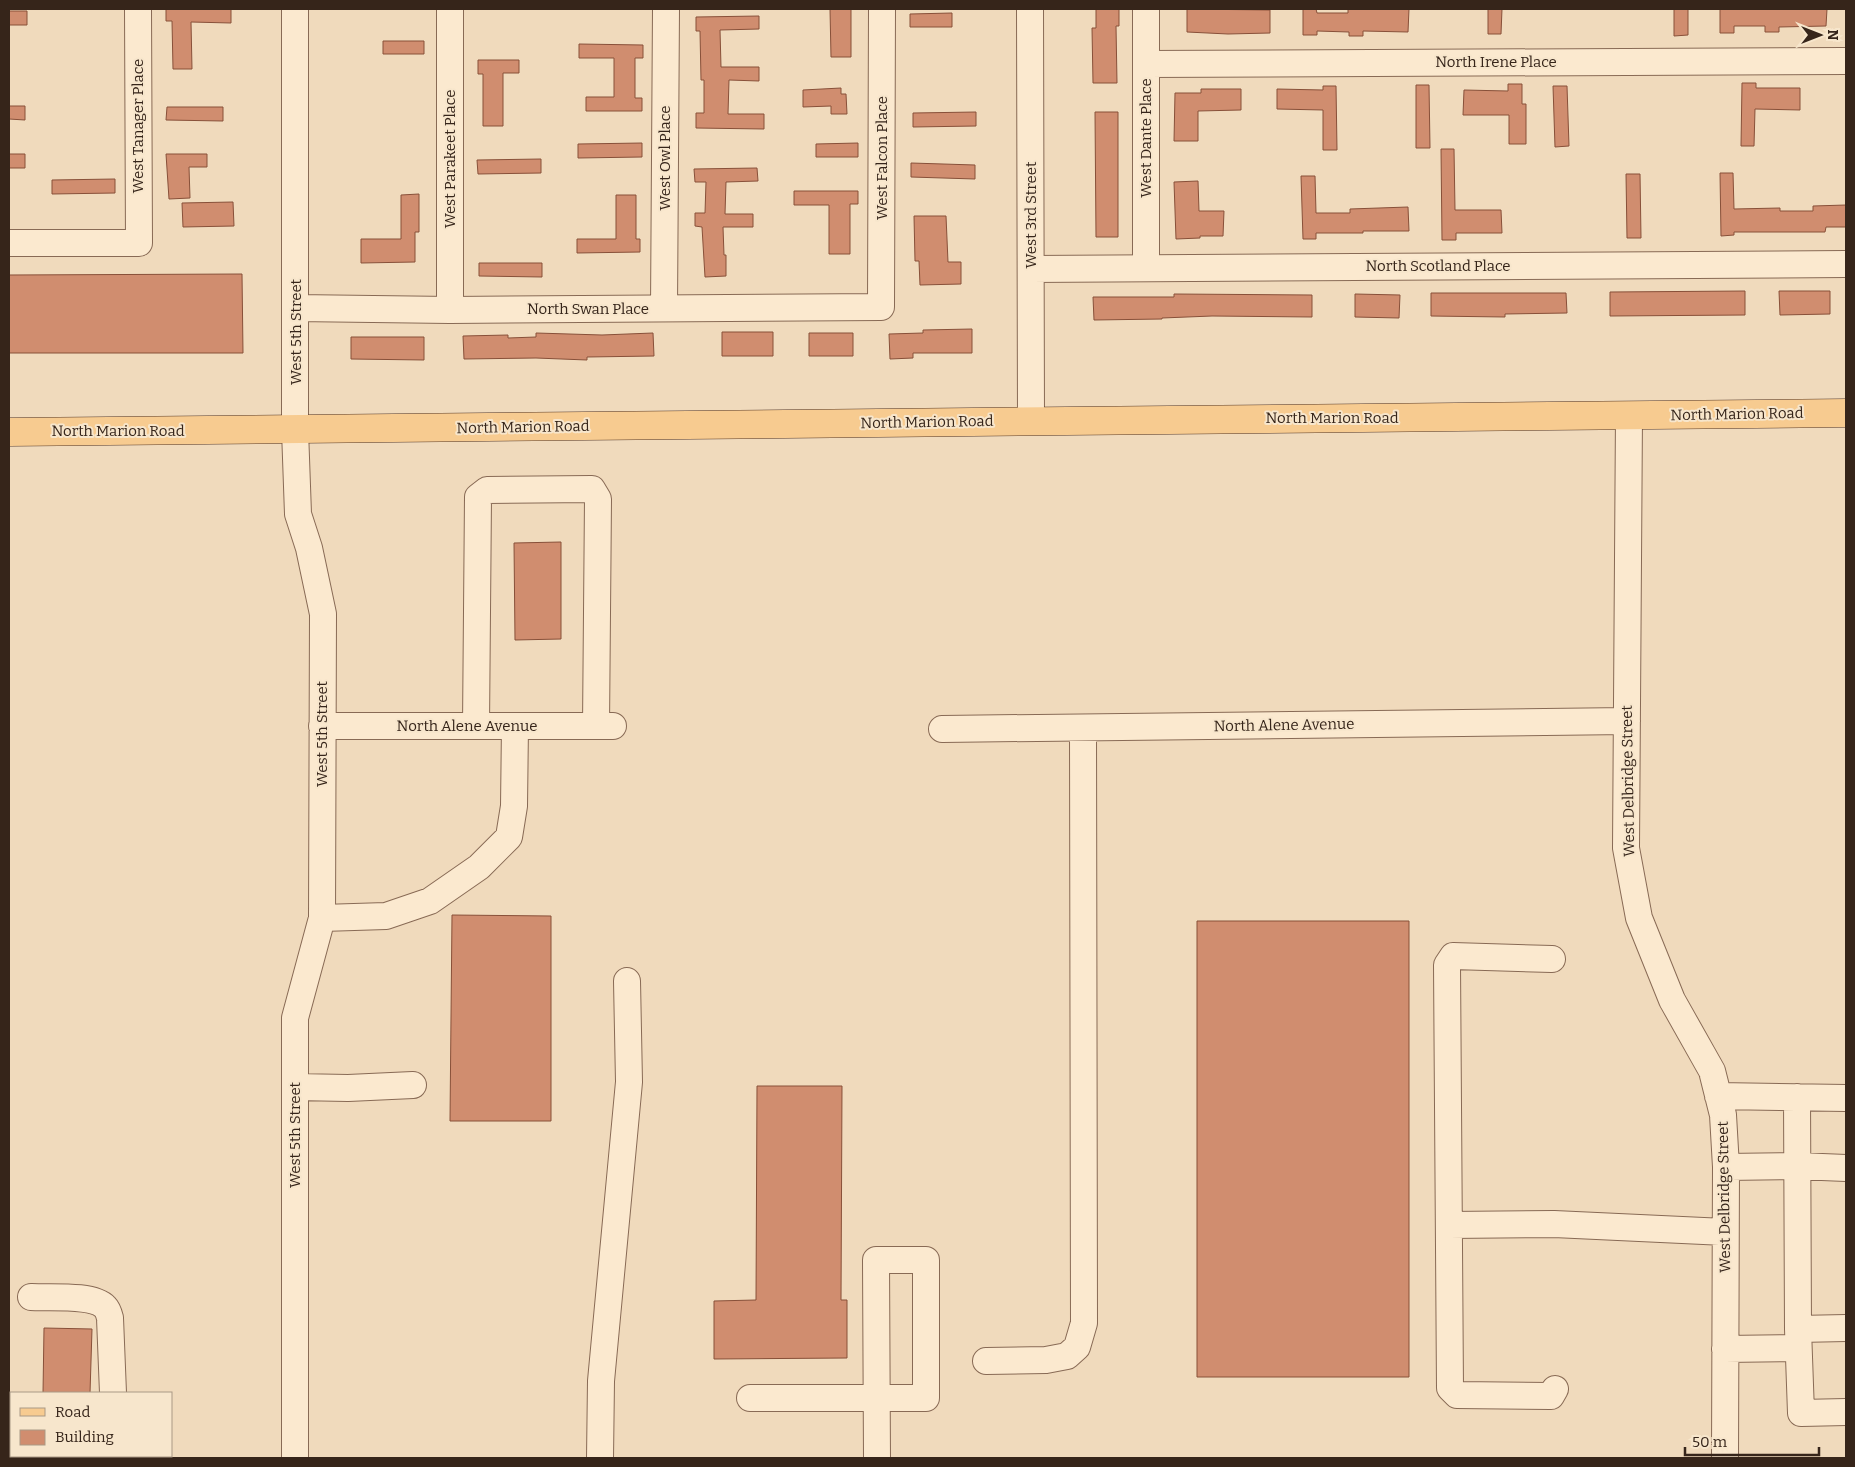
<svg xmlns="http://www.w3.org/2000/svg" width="1855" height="1467" font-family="Bitter,serif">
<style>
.building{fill:#d08d6f;stroke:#885039}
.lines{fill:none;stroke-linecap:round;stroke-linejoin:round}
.minor-casing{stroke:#886a55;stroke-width:28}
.major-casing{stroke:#55392a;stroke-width:29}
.minor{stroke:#fbe9cf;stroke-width:26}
.major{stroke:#f7cb90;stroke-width:28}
.labels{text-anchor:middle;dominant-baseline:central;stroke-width:4;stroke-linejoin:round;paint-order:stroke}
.street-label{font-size:15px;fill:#36251a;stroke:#f7e6cc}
</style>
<rect width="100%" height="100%" fill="#f0dabc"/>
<path class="building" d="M166,9H231V23L191,22L192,69H173L172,21H166Z
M830,9H851V57H831Z
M1096,9H1119V26H1116L1117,83H1093L1092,28H1096Z
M1187,9L1270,10V33L1228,34L1187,32Z
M1303,9H1316L1317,13H1348V9H1409L1408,32L1363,31V36H1349V32L1317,31V35H1303Z
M1488,9H1502L1501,34H1488Z
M1674,9H1688V35L1674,36Z
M1720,9H1827L1826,26L1779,27V32H1765V26H1734V33H1720Z
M9,11H27V25H9Z
M952,13V27H910V14Z
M759,16V29L720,30L721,67H759V81L729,80L728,114H764V129L696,128V113H704V80H701L700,31H696V17Z
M383,41H424V54H383Z
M579,44L643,45V58H635V98H642V111H586V97H614V58H579Z
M478,60H519V73H503V126H483V74H478Z
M1742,83H1756V88H1800V110L1755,109L1754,146H1741Z
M1508,84H1522V104H1526V144H1509V115H1463L1464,90L1508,91Z
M1416,85H1429L1430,148H1416Z
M1323,86H1336L1337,150H1323V110L1277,109V89L1323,90Z
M1553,86H1567L1569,146L1555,147Z
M841,88V94H846L847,114H831V106L803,107V90Z
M1201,89H1241V110L1198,111V141H1174L1175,93H1201Z
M9,106H25V120L9,119Z
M167,107H223V121L166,120Z
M976,112V126L913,127V113Z
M1095,112H1118V237H1096Z
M642,143V157L578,158V144Z
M858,143V157H816V144Z
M1441,149H1454L1455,210H1501L1502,233H1456V240H1442Z
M9,154H25V168H9Z
M166,154H207V167H189L190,198L169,199Z
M541,159V173L478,174L477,160Z
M911,163L975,165V179L911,177Z
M757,168L758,181L726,182L725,214H753V227H723L724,255H726V276L705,277L702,227L695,226V213H705L706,182H695L694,169Z
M1720,173H1733L1734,209L1780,208V211H1813V206L1846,205V227H1826L1825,232H1734V235L1721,236Z
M1626,174H1640L1641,238H1627Z
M1301,176H1315L1316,213H1350V209L1408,207L1409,231H1363V233H1316V239H1303Z
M115,179V193L52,194V180Z
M1198,181L1199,211H1224L1223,236H1200V238L1176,239L1174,182Z
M794,191H858V204H850V254H829V205H794Z
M419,194V232H415V262L361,263V239H401V195Z
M616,195H636V239H640V252L577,253V239H616Z
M233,202L234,226L183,227L182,203Z
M914,216H946L948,262H961V284L920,285L919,261H915Z
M479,263H542V277L479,276Z
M242,274L243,353H9V275Z
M1745,291V315L1610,316V292Z
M1779,291H1830V314L1780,315Z
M1431,293H1566L1567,313L1505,314V317L1431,316Z
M1174,294L1312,295V317L1212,316L1162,318V319L1094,320L1093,297H1174Z
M1355,294L1400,295L1399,318L1355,317Z
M972,329V353H913V358L890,359L889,334L923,333V330Z
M722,332H773V356H722Z
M536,333L602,335L653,333L654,356L587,357V360L536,358L464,359L463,336L508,335V338L536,337Z
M809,333H853V356H809Z
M351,337H424V360L351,359Z
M561,542V639L515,640L514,543Z
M452,915L551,916V1121H450Z
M1197,921H1409V1377H1197Z
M757,1086H842L841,1300H847V1358L714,1359V1301L756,1300Z
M44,1328L92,1329L90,1393H43Z"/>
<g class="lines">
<g class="minor-casing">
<path id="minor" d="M295,9V430L298,514L309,548L323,614L322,918L295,1018V1458
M450,9V310
M1030,9L1031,421
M1146,64L1846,61
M9,243H139L138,9
M1146,268V9
M1031,269L1846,264
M296,308L450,310L881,307L882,9
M664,308L666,9
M1629,415L1626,848L1639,918L1672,1000L1712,1071L1723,1115L1726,1167L1725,1458
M322,726H613
M476,726L478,497L487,490L592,489L598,499L596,726
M942,729L1627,721
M322,918L386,916L430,901L479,867L509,837L514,806L515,726
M1552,959L1453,956L1447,965L1450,1388L1457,1395L1551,1396L1555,1389
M295,1087L348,1088L413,1085
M1718,1096L1846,1098
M1797,1097L1798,1329
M1726,1167L1798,1166L1846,1168
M1449,1225L1554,1224L1725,1232
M31,1297C49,1298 93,1294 105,1307C108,1310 109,1314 110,1318L113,1393
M1846,1328L1798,1329L1801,1413L1846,1412
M1725,1349L1798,1348
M986,1361L1046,1360L1067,1356L1077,1347L1084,1323L1083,728
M750,1398H926V1260H876L877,1458
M114,1456V1458
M600,1458L601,1381L629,1082L627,981"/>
</g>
<g class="major-casing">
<path id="major" d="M9,432L1846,413"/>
</g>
<use href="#minor" class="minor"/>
<use href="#major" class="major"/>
</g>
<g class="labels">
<g class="street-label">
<text x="1496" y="62">North Irene Place</text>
<text transform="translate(138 126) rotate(-90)">West Tanager Place</text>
<text transform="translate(1146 138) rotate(-90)">West Dante Place</text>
<text transform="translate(665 158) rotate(-90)">West Owl Place</text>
<text transform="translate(882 158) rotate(-90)">West Falcon Place</text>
<text transform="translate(450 159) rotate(-90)">West Parakeet Place</text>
<text transform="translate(1031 215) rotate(-90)">West 3rd Street</text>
<text x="1438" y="266">North Scotland Place</text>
<text x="588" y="309">North Swan Place</text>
<text transform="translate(296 332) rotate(-90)">West 5th Street</text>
<text transform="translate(1737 414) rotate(-1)">North Marion Road</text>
<text x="1332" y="418">North Marion Road</text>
<text transform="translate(927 422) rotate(-1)">North Marion Road</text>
<text transform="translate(523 427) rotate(-1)">North Marion Road</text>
<text x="118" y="431">North Marion Road</text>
<text transform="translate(1284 725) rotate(-1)">North Alene Avenue</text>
<text x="467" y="726">North Alene Avenue</text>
<text transform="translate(322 734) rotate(-90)">West 5th Street</text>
<text transform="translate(1628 781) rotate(-91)">West Delbridge Street</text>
<text transform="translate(295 1135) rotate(-90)">West 5th Street</text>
<text transform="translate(1724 1197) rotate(-91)">West Delbridge Street</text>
</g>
</g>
<rect width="1855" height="1467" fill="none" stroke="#36251a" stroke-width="20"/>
<rect x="10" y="1392" width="162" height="65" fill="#f7e6cc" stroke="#aa9985"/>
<rect x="20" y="1408" width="25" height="8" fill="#f7cb90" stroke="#aa9985"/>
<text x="55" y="1417" font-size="15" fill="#36251a">Road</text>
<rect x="20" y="1430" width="25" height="15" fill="#d08d6f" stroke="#aa9985"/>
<text x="55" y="1442" font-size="15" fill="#36251a">Building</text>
<g transform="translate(1820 35) rotate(90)" stroke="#f7e6cc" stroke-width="4" paint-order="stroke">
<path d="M0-4L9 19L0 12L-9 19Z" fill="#36251a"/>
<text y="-8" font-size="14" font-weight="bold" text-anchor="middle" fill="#36251a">N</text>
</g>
<path d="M1685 1447v8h134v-8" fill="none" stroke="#36251a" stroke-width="2.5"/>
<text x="1692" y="1447" font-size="15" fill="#36251a" stroke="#f7e6cc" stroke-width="4" paint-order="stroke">50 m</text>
</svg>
